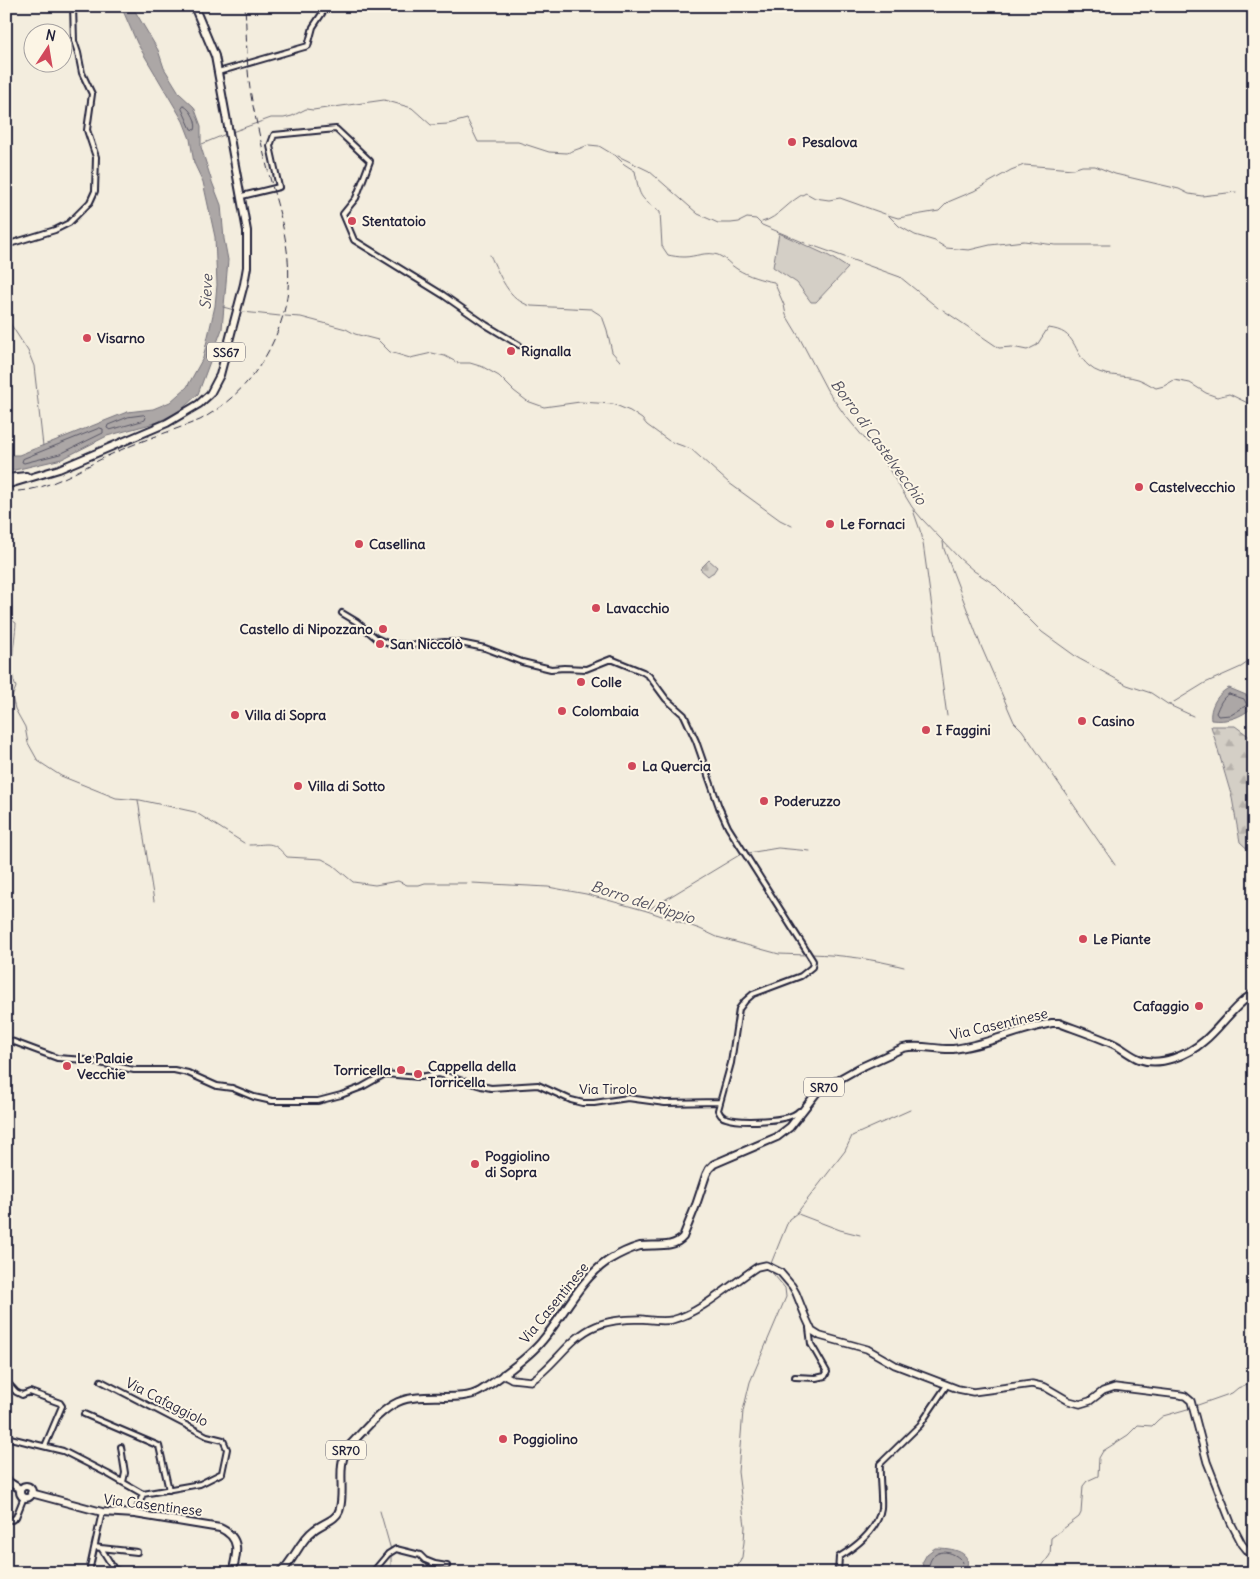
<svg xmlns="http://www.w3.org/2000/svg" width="1260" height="1579" font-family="Delius,sans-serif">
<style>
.grass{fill:#d4cfc6;stroke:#7b7880}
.forest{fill:url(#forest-firs);stroke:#7b7880}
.cemetery{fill:url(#cemetery-stones);stroke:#7b7880}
.water{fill:#aca7a6;stroke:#75727b}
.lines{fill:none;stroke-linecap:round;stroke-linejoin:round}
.shore{stroke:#595766;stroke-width:1}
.stream{stroke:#75727b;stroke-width:1}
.minor-casing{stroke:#22223b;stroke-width:8}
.secondary-casing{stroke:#22223b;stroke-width:9}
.primary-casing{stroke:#22223b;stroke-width:10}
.minor{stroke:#fcf5e5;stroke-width:4}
.secondary{stroke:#fcf5e5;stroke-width:5.5}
.primary{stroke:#fcf5e5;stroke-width:6}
.rail{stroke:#22223b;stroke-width:1;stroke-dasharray:8 4;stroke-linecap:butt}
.poi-dot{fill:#d1495b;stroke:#fcf5e5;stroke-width:2}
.labels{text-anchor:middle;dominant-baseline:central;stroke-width:4;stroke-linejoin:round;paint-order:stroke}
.shield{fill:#fcf5e5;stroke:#63616e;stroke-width:1}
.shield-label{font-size:12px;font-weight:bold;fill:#22223b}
.poi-label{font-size:14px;font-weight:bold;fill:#22223b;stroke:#fcf5e5;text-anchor:start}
.street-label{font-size:14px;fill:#22223b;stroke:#fcf5e5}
.water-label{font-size:15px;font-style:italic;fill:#525160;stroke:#fcf5e5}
</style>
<defs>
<pattern id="forest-firs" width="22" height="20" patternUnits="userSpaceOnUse" patternTransform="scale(1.25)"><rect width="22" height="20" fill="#d4cfc6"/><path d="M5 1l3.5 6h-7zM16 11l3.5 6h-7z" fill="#b6b1ab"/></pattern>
<pattern id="cemetery-stones" width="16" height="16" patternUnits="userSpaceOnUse" patternTransform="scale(1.25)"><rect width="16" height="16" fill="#d4cfc6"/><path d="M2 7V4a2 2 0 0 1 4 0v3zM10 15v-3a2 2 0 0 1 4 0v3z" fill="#b6b1ab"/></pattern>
</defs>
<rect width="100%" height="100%" fill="#f3edde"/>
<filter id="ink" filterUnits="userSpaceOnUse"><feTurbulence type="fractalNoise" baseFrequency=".02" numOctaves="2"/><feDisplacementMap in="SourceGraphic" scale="10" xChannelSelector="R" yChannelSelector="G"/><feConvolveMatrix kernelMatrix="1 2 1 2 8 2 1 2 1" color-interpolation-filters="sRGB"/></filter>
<g filter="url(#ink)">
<path class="grass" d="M779,233L829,256L848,268L816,302H811L797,283L773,267Z"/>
<path class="forest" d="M1211,726H1235L1254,740V855L1240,842L1232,798Z"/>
<path class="cemetery" d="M709,560L717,567L713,573H712L708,576L700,569Z"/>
<path class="water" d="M121,6H132L158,50L164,68L180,94L194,107L201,126V147L212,182L221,205L224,239L228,260L222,329L198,394L181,410L158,422L107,436L62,459L6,472V455H19L127,412L153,409L170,402L187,387L203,358L215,306L217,285L215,237L203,182L194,163L190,139L183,121L137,43Z
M1229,688L1246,695L1254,702L1253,707C1240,718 1227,722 1211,720C1209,707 1218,693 1229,688Z
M935,1548C951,1548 977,1551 964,1573H925L922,1563L927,1554Z"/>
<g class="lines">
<path class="shore" d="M184,106C191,109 198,123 195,130L191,129L182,109Z
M144,415L146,417L145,420L110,430L107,428L108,425L128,417Z
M100,428L103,429V433L60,454L24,463L22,462L23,459Z
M1229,694L1244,699L1247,705L1231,715L1218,716L1216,713C1219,706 1222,697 1229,694Z
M929,1573C926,1549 950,1546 963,1562L960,1573"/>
<path class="stream" d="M232,132L271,118H284L292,116L306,109L313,110L384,100L412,108L431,125L448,124L467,119L478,142H518L549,152L567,153L589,145L599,146L614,155
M202,144L226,134
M615,155L624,164L635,171C640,197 638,196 660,212L662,246L668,255C673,256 678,257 684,257C695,257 706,251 718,255C726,258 730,265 737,269C748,276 762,280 774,282L784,305L786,315L798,335L827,390L844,414L885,463L912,507L922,519L959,558L974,571L994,584L1042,632L1078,658L1127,685L1151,693L1169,705L1193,716
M618,156L649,171L698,214L718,223H731L739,222L747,218L756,219L762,225L805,243
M888,215L898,218L939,211L948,202L974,191L1011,170L1024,165L1073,169L1082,166H1095L1115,174L1179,189L1189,194L1202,196L1236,192
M889,216L899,226L915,235L935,241L946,248L969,250L990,245L1024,241L1055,245H1110
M762,222C779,218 789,200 806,193L815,198L829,200L840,198L885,214
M811,245L900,277L938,308
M490,255C500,275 508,300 531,306L591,309L602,316L607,330L612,352L620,361
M223,307L234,310
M943,310L999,348L1012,347L1027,350L1037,345L1048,328C1078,331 1072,352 1089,366C1102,378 1122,374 1138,379C1144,381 1150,385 1156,388L1164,386L1174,380L1190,383L1206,393L1217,397L1229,394L1254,406
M243,312L280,316
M285,316L301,317L346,329L355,334L378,340L390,352L410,358L432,353L445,356L458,363H470L483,367L499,376L514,391L527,401L544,407L580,402L613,404L630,411L642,419L647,425L669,441L691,449L729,483L780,520L792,526
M6,317L28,351L34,366L43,446
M913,510L922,536L947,716
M943,542L944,549L981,646L1014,722L1022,730L1115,865
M6,616L16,623C15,642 8,672 16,687L12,697L15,709L25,727L28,743L38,761L61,776L116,798L140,800L195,812L244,843
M1169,705L1205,683L1241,667L1254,658
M138,800L154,901
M249,845C270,845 271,839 287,857L322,859L333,865L353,882L375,885L398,881L407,885H419L425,883H467
M748,853L778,848L810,851
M472,883L548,887L586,894L647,911L700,929L717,937L779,954L806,955
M648,910L741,854
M811,954C843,955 873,959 904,967
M798,1214L840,1230L860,1235
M770,1266L789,1219L797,1213L845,1151L852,1136L910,1110
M1195,1406L1232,1393L1238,1388L1254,1381
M380,1511L391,1550
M391,1573V1554
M735,1573L742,1557L744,1542L745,1526L738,1472L743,1411L750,1382L786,1297L785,1288L770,1270
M1037,1573L1050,1555L1051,1538L1079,1517L1081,1513L1083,1486L1087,1481L1098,1476L1099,1458L1103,1451L1128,1435L1138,1425L1152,1426L1158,1420L1163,1416L1191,1408
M1248,1573L1254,1570"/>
<g class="minor-casing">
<path id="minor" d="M218,72L308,46L313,27L327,6
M242,196L279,187L270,146L274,135L336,129L370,161L356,198L343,214L354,240L443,295L486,325L519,345
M6,245L55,230L69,223L90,202L95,191L96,157L87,130L92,94L82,73L78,53L74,41L73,6
M342,613L357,622L376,638L389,644L408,645L445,642L460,643L485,648L522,662L551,669L564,668L586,669L611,659L643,672L649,676L666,699L684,715L696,741L719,807L728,827L813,961L812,967L801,976L753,994L745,1001L739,1009L731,1063L718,1110C720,1114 721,1117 726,1118C740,1123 789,1122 799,1111L802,1112
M6,1039L57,1058L85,1060L134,1070H174L188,1073L217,1086L232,1088L254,1097L272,1101H318L341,1095L362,1087L385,1074L419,1077L439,1074L481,1086L491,1088L538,1085L571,1100L583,1103H594L628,1098L665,1103L719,1102
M795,1377L816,1378L825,1376L827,1372L811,1344L809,1328
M6,1381L16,1392L22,1395L30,1392L60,1403L62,1406L45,1446
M84,1414L159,1446L169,1490
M6,1437L63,1451L108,1474L143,1494L200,1484L222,1473L227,1449L223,1440L207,1436L101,1381
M121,1447L125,1473L123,1482
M135,1514L143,1494
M6,1519L12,1520L16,1517L24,1497
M95,1547L101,1548L114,1569L125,1573
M101,1548L137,1552
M91,1573L90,1567L102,1512
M372,1573L388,1554L396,1549L420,1555L425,1560L435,1564L447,1566
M838,1573L839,1557C857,1546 878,1530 881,1508C882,1496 879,1478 880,1464L920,1425L947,1385"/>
</g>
<g class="secondary-casing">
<path id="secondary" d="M503,1374L512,1379L531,1381C555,1366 569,1337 596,1326C610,1320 626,1319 641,1319C651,1320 662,1322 672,1320C702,1312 731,1284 757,1267L766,1265L780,1272L792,1286L796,1293L806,1318L812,1331L820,1336L867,1349L895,1365L958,1389L973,1392L1032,1384L1045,1387L1069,1401L1080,1404L1090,1401L1103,1391L1115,1387L1180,1395L1185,1396L1191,1401L1207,1462L1231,1523L1242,1544L1254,1559"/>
</g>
<g class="primary-casing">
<path id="primary" d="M6,478L26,476
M6,485L59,469L167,423L199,404L210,394L220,375L244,284L247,267V231L215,56L194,6
M6,1480L20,1489
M20 1492a6 6 0 1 1 12 0a6 6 0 1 1-12 0Z
M31,1493L102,1512L135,1514L220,1528C242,1538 237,1554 232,1573
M280,1573C294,1561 299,1541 314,1530C322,1523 338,1520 340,1508C345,1488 336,1466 348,1447C362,1433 380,1410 398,1402C422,1391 460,1403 480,1391C496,1381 530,1356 542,1341C564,1315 580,1279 609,1260C619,1254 629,1249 640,1246C655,1244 673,1249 683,1237L696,1205L706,1175L709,1169L714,1164L777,1137L790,1127L818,1091L859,1068L903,1048C920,1044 936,1050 953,1049C987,1045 1019,1029 1052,1023H1059C1075,1029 1093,1035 1109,1042C1120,1046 1129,1055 1139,1059C1160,1067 1188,1055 1204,1041C1221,1027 1234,1005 1254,993"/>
</g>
<use href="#minor" class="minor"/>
<use href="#secondary" class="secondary"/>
<use href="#primary" class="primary"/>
<path class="rail" d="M6,491C46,494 80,468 114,453C142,440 172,431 200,420C229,404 254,379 269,350C299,293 290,248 273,189C265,160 258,130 252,101C246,70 247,38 245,6"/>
</g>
</g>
<g class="poi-dot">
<circle cx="792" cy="142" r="5"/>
<circle cx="352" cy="221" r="5"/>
<circle cx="87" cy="338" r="5"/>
<circle cx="511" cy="351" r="5"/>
<circle cx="1139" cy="487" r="5"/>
<circle cx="830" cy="524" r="5"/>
<circle cx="359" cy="544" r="5"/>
<circle cx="596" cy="608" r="5"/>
<circle cx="383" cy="629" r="5"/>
<circle cx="380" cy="644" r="5"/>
<circle cx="581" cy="682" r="5"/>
<circle cx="562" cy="711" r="5"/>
<circle cx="235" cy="715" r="5"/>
<circle cx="1082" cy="721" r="5"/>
<circle cx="926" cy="730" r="5"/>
<circle cx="632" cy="766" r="5"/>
<circle cx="298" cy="786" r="5"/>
<circle cx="764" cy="801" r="5"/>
<circle cx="1083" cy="939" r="5"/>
<circle cx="1199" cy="1006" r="5"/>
<circle cx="67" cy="1066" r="5"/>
<circle cx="401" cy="1070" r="5"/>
<circle cx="418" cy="1074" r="5"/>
<circle cx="475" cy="1164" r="5"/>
<circle cx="503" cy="1439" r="5"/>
</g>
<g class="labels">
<g class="shield">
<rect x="207" y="342.5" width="38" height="19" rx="4"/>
<rect x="804" y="1077.5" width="40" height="19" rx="4"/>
<rect x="326" y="1440.5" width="40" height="19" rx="4"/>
</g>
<g class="shield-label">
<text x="226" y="352">SS67</text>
<text x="824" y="1087">SR70</text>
<text x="346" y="1450">SR70</text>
</g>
<g class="poi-label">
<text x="802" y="142">Pesalova</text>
<text x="362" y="221">Stentatoio</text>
<text x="97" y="338">Visarno</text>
<text x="521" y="351">Rignalla</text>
<text x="1149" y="487">Castelvecchio</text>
<text x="840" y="524">Le Fornaci</text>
<text x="369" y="544">Casellina</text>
<text x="606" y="608">Lavacchio</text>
<text x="373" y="629" text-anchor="end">Castello di Nipozzano</text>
<text x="390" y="644">San Niccolò</text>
<text x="591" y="682">Colle</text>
<text x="572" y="711">Colombaia</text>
<text x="245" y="715">Villa di Sopra</text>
<text x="1092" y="721">Casino</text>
<text x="936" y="730">I Faggini</text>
<text x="642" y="766">La Quercia</text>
<text x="308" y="786">Villa di Sotto</text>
<text x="774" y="801">Poderuzzo</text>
<text x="1093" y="939">Le Piante</text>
<text x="1189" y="1006" text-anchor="end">Cafaggio</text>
<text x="77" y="1058">Le Palaie<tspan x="77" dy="16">Vecchie</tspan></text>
<text x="428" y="1066">Cappella della<tspan x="428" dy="16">Torricella</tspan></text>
<text x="391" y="1070" text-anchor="end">Torricella</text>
<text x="485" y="1156">Poggiolino<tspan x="485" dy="16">di Sopra</tspan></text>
<text x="513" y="1439">Poggiolino</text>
</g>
<g class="street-label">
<text transform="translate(999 1024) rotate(-13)">Via Casentinese</text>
<text x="608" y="1089">Via Tirolo</text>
<text transform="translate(554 1303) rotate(-51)">Via Casentinese</text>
<text transform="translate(167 1402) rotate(27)">Via Cafaggiolo</text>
<text transform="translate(153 1505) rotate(7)">Via Casentinese</text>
</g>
<g class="water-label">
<text transform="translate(206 292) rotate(-87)">Sieve</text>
<text transform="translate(879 442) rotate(54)">Borro di Castelvecchio</text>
<text transform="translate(643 902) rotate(18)">Borro del Rippio</text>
</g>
</g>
<rect width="1260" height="1579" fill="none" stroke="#fcf5e5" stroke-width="25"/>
<rect x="12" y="12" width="1235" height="1554" fill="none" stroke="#22223b" stroke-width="2" filter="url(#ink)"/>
<g transform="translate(48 48) rotate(12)"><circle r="24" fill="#fcf5e5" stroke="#a5a1a1"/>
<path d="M0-4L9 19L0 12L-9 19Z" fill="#d1495b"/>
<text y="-8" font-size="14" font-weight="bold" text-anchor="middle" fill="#22223b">N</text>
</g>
</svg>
